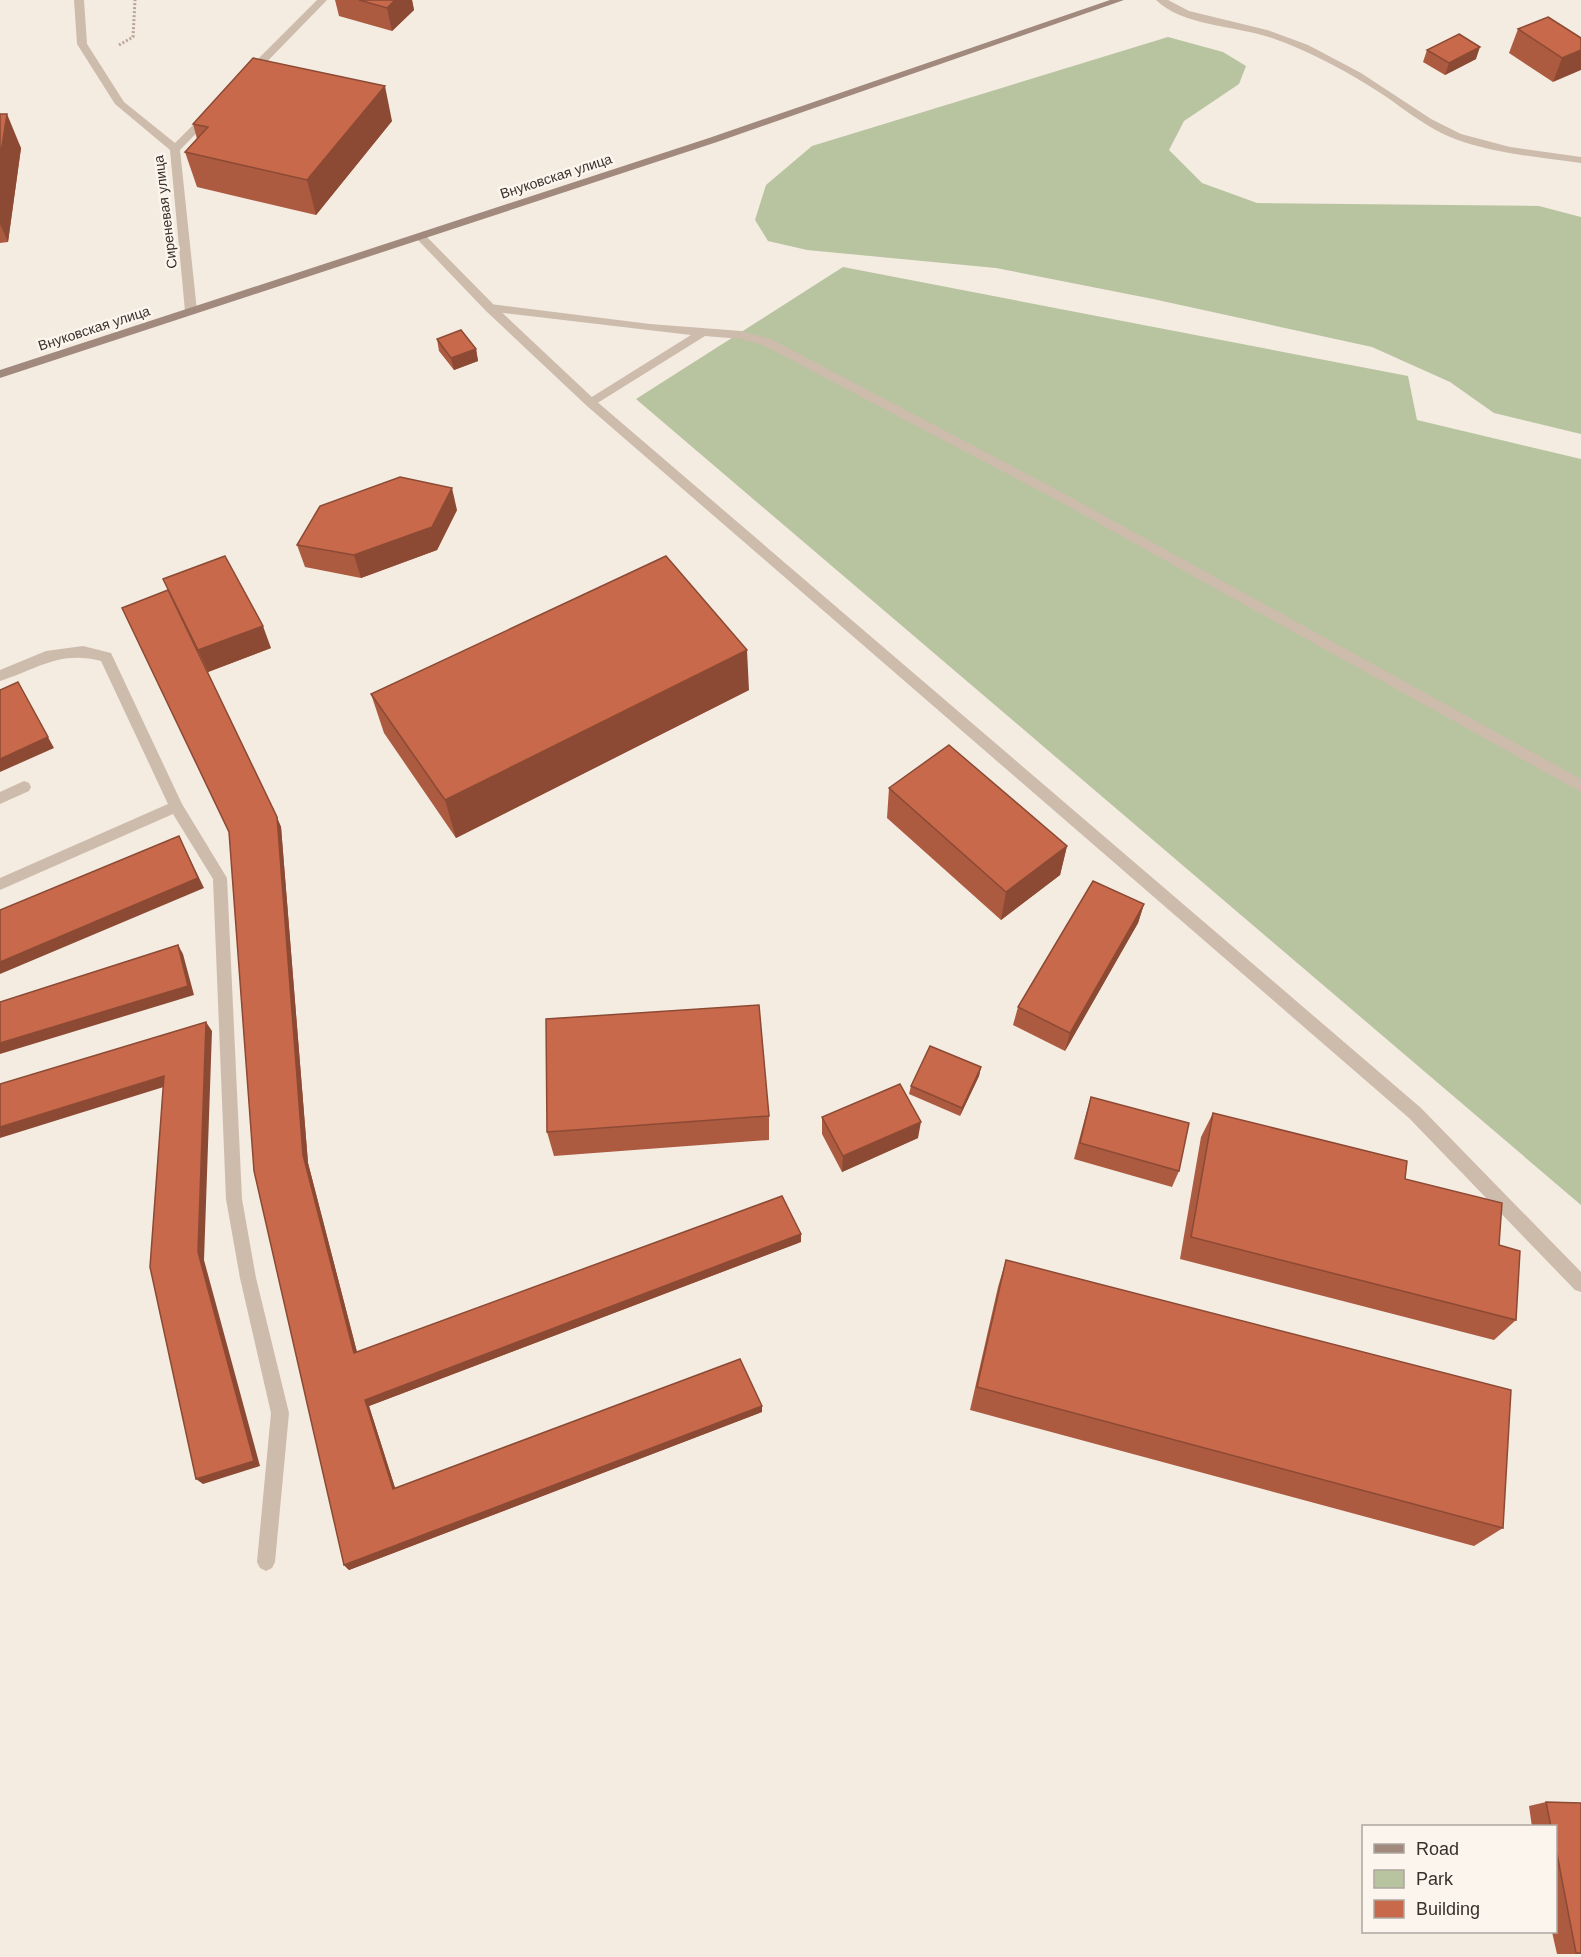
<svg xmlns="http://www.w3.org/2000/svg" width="1581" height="1957" font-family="Arial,sans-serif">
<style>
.green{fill:#b8c4a0}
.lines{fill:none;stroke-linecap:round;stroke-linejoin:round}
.path{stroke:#b9a596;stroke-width:3;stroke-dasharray:2 2;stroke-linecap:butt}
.service{fill:#cdbbac;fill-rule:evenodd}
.minor{fill:#cdbbac;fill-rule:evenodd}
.secondary{fill:#a18a7d;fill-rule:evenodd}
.wall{fill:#ac5a40}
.shaded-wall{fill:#8c4a34}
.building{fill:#c8694b;stroke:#8c4a34;stroke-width:1.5}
.labels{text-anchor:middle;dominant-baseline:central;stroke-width:5;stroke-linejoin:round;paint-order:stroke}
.far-street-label{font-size:14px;fill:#3b302b;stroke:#fbf5ee}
</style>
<rect width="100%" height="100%" fill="#f4ebe1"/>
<path class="green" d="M1168,37L1223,52L1246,66L1239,84L1184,121L1169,150L1202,183L1257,203L1539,206L1581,217V434L1494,413L1450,382L1372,347L1153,299L996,268L807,250L768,241L755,220L766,185L812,146Z
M843,267L1408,376L1417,420L1581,459V1205L636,399Z"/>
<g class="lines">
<path class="path" d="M119,45L133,37L135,0"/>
<path class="service" d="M1156,0H1168L1189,11L1267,30L1308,45L1361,73L1431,119L1461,134L1510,147L1581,157V163C1539,157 1496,154 1455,139C1428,129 1406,110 1382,94C1348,72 1310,51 1272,38C1238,26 1182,26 1156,0Z
M490,304L650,324L741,331L771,339L1063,493L1581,779V792L1055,499L763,345L741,339L705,336L591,407L587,406V400L691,335L486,311V305Z
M83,646L111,653L182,804L227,878L242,1199L256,1278L289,1413L275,1562L272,1568L266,1571L260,1568L257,1562L271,1413L240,1278L226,1199L213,879L173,814L0,890V878L168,804L101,661C60,650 37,669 0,681V670L46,651Z
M24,781L29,783L31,787L29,791L0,804V792Z"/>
<path class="minor" d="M74,0H84L87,44L124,102L175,143L205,113L214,115L180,150L197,311L195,314H187L185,311L170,150L115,104L77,44Z
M317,0H327L253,76H245V72Z
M420,233L424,234L494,305L595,400L1421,1108L1581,1272V1292L1575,1290L1409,1118L587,406L486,311L416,238L414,236Z"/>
<path class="secondary" d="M1110,0H1124L717,142L0,378V370L709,138Z"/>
</g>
<path class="wall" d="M335,0H412L414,10L392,31L339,16Z
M1518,29L1581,38L1553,82L1509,53Z
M1427,50L1476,59L1445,75L1423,62Z
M0,114L21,148L8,242L0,243Z
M392,121L316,215L197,187L185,152L197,139L193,124Z
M437,339L476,349L478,361L454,370L439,351Z
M457,510L437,550L361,578L305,567L297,545Z
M163,579L271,648L208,672L185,626L281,827L308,1163L357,1352L801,1242L369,1406L395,1488L762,1412L349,1570L344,1565L229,832L168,590Z
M749,690L456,838L384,733L371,694Z
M889,788L1067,846L1060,875L1001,920L887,818Z
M1144,904L1138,923L1065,1051L1013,1025L1018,1007Z
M981,1067L979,1076L960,1116L909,1094L911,1086Z
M1091,1097L1179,1171L1172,1187L1074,1159L1086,1114Z
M1213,1113L1405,1179L1499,1245L1516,1320L1494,1340L1180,1259L1201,1137Z
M769,1116V1140L554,1156L547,1132Z
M822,1117L918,1138L842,1172L822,1134Z
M1006,1260L1503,1528L1474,1546L970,1410L998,1287Z
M1546,1802L1581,1803V1954H1557L1552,1932H1556V1827H1532L1529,1806Z"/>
<path class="shaded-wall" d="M395,0H412L414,10L392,31L387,8Z
M1480,47L1476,59L1445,75L1449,63Z
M1581,50V70L1553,82L1562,58Z
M385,86L392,121L316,215L307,180Z
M7,114L21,148L8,242L0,224V159Z
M476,349L478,361L454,370L451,358Z
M452,488L457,510L437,550L361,578L354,555Z
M263,626L271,648L208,672L198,650Z
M747,650L749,690L456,838L445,800Z
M18,682L54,748L0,772V759Z
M277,817L281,827L308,1163L359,1360L354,1353L303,1155Z
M179,836L204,888L0,974V962Z
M1067,846L1060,875L1001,920L1006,892Z
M1144,904L1138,923L1065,1051L1070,1033Z
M178,945L183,954L194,995L0,1054V1043Z
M206,1022L212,1031L204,1260L260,1466L203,1484L196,1479L198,1252Z
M981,1067L979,1076L960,1116L962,1108Z
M164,1076L170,1085L0,1138V1127Z
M921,1122L918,1138L842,1172L843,1156Z
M801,1234V1242L369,1406L397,1494L393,1489L365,1400Z
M762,1406V1412L349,1570L344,1565Z"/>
<path class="building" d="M359,0H395L387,8Z
M1548,17L1581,38V50L1562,58L1518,29Z
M1459,34L1480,47L1449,63L1427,50Z
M253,58L385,86L307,180L185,152L208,127L193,124Z
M0,114H7L0,159Z
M461,330L476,349L451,358L437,339Z
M400,477L452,488L432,527L354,555L297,545L320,506Z
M225,556L263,626L198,650L163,579Z
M666,556L747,650L445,800L371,694Z
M168,590L277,817L303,1155L354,1353L782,1196L801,1234L365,1400L393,1489L740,1359L762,1406L344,1565L254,1171L229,832L122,608Z
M18,682L48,737L0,759V690Z
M949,745L1067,846L1006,892L889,788Z
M179,836L198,878L0,962V910Z
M1093,881L1144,904L1070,1033L1018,1007Z
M178,945L188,986L0,1043V1002Z
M759,1005L769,1116L547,1132L546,1019Z
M206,1022L198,1252L254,1461L196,1479L150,1267L164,1076L0,1127V1084Z
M930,1046L981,1067L962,1108L911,1086Z
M900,1084L921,1122L843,1156L822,1117Z
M1091,1097L1189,1123L1179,1171L1080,1143Z
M1213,1113L1407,1161L1405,1179L1502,1203L1499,1245L1520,1251L1516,1320L1191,1237Z
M1006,1260L1511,1390L1503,1528L977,1387Z
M1546,1802L1581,1803V1953H1576L1556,1849V1827H1551Z"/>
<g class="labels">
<g class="far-street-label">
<text transform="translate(556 176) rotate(-18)">Внуковская улица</text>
<text transform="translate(165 212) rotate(-97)">Сиреневая улица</text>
<text transform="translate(94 328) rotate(-18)">Внуковская улица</text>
</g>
</g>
<rect x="1362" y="1825" width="195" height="108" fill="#fbf5ee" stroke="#aea6a0" stroke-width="1.5"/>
<rect x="1374" y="1844" width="30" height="9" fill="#a18a7d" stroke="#aea6a0" stroke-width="1.5"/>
<text x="1416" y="1855" font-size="18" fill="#3b302b">Road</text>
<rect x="1374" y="1870" width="30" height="18" fill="#b8c4a0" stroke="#aea6a0" stroke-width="1.5"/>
<text x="1416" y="1885" font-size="18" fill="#3b302b">Park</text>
<rect x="1374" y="1900" width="30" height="18" fill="#c8694b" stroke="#aea6a0" stroke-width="1.5"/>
<text x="1416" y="1915" font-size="18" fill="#3b302b">Building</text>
</svg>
